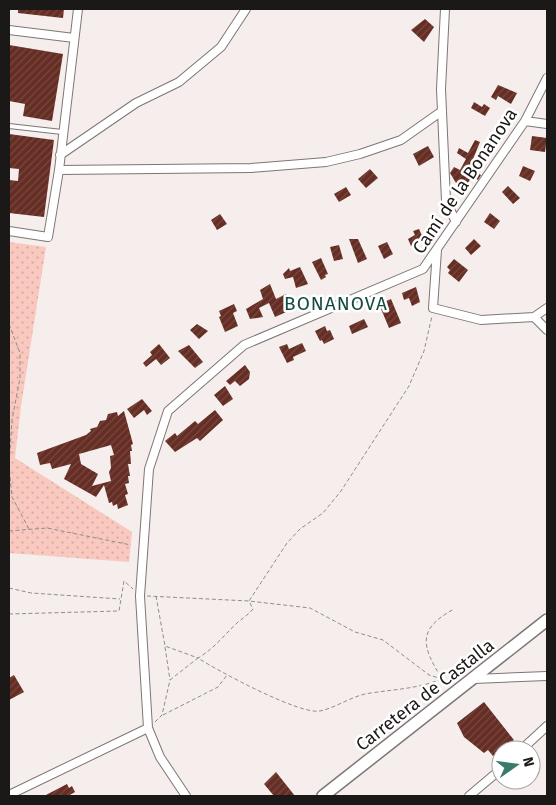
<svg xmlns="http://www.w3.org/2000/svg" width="556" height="805" font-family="'Fira Sans',sans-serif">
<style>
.grass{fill:url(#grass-dots)}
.building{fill:url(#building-hatch);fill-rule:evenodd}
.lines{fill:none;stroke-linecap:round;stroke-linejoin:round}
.lane-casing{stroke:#7c7674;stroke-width:6}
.street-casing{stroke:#7c7674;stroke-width:10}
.secondary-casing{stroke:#7c7674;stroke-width:14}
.path{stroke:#918c8a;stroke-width:1;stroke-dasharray:4 2.5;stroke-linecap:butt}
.lane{stroke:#fff;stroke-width:4}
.street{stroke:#fff;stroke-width:8}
.secondary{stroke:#fff;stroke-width:11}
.labels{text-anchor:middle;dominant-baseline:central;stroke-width:5;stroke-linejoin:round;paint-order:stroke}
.street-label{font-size:18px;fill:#1b1918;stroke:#fff}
.neighbourhood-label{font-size:19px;letter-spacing:1px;fill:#144b40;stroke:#fff}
</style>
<defs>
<pattern id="grass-dots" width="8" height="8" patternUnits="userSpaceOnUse" patternTransform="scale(1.25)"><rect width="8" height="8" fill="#f9c8bf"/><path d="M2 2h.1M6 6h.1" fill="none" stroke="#d5aba3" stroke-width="1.8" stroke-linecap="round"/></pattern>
<pattern id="building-hatch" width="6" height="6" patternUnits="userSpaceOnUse" patternTransform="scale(1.25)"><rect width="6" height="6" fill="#652d23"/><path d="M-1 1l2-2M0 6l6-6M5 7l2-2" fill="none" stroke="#764941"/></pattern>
</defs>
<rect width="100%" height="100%" fill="#f5eeec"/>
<path class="grass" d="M9,242L46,247L21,406L15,458L132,532L129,562L9,553Z"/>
<path class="building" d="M18,9H64L63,18L18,13Z
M425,19L434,27L424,42L411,30Z
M9,45L63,54L52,121L23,116L25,104L9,101Z
M498,85L517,93L511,104L498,96L496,100L491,97Z
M474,102L482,107L484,104L490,108L485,116L471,108Z
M9,134L54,140L44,217L9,213V180L18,181L19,169L9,168Z
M532,136L547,138L545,152L530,150Z
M475,140L480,142L469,169L481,175L478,180L472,176L465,188L456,183L450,173L454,167L460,170L466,159L457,153L459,148L468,153Z
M428,146L434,157L419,166L413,154Z
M523,166L535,171L530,181L519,176Z
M370,169L378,178L366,188L358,179Z
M508,186L520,198L513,204L502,192Z
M346,187L351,195L339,202L334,194Z
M490,213L500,221L494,229L484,222Z
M220,214L227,224L217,230L211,220Z
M419,229L424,240L411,246L408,239L415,235L413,231Z
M349,239H358L367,259L358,263Z
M474,239L481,246L471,255L465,248Z
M387,242L393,254L384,259L378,246Z
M339,245L343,259L334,261L330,247Z
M321,258L328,274L325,275L326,277L321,280L312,262Z
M454,259L468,270L459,282L448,273L450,270L447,267Z
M300,267L308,284L296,288L293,277L285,279L283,274L289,268L290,271Z
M270,284L276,299L286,294L293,309L275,317L269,303L259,308L263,317L250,319L246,309L263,299L260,290Z
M416,287L420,302L412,306L409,298L404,300L402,293Z
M391,299L401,323L389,328L379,304Z
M234,304L237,311L233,313L238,326L225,332L219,317L221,316L219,311Z
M364,319L368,327L352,334L349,326Z
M197,324L208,331L199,339L190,330Z
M325,326L327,331L330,330L334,339L324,344L322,340L320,341L315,331Z
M302,343L306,351L293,357L294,360L287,363L279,347L287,344L289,349Z
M159,344L170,358L161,365L156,359L146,367L143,363L152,355L150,352Z
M189,345L203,362L195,368L178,351Z
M245,365L250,372L249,379L240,386L235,381L230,385L226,381Z
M225,386L233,399L223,406L214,395Z
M142,399L152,411L147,415L144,410L134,418L127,409Z
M215,410L223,420L200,441L197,438L175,452L165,441L175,433L177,436L195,421L198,424Z
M124,411L133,444L131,445L132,451H130L131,464H128L130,476H128L129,483L125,484L128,494L125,495L128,505L118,509L117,504L113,506L112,502L109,503L104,485L96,497L64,479L71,464L52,469L50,463L40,465L37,453L86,435L91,431L90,429L97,427L100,421L106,420L108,414L117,412L118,416ZM111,445L114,455L110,456L111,468L109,472L111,481L92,486L98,474L81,464L79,454Z
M14,675L24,692L9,700V678Z
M484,702L514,740L493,756L488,750L484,753L464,737L457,723Z
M276,772L295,796H274L264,784Z
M67,784L69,788L72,786L75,792L68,796H44Z"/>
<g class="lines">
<g class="lane-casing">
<path id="lane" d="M9,126L62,132"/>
</g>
<g class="street-casing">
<path id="street" d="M445,9L441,89L446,201L456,222
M9,30L74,38
M525,121L547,124
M60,155L136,103L179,82L221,47L246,9
M59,170L251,168L326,162L360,154L401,140L442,111
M9,231L48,237L59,170L78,9
M437,250L433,308L481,320L534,317L547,308
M534,317L547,330
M474,679L547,676
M521,750L547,726
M9,795L148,728
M186,796L160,757L148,728L140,596L149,469L168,411L244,345L423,269L525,121L547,78
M469,796L501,769"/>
</g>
<g class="secondary-casing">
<path id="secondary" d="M323,796L547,620"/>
</g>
<path class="path" d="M9,324L20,353V378L12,420L9,466L12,497L29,529
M9,531L47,528L131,545
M9,588L31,593L120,599
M147,596L249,601L310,608L355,632L383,640L429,675L442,679L448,684
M156,596L165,646L198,658C215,648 224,635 238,622C243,618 248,615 253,609L249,601L287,543L300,529L323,513L341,491L409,386L424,351L432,316
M9,614L119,611L124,581L133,589
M165,647L170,680
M163,715L218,687L227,675
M155,722L162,715L170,680L198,658C218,671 300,715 320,711C338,707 353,695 371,693C397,689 416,689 442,679C422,646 416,630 454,609"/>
<use href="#lane" class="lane"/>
<use href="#street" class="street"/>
<use href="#secondary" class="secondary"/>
</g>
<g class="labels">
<g class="street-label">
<text transform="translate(465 181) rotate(-56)">Camí de la Bonanova</text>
<text transform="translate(425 695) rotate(-38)">Carretera de Castalla</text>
</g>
<g class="neighbourhood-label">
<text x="336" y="303">BONANOVA</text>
</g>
</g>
<rect width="556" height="805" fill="none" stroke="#1b1918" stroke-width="20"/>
<g transform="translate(516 765) rotate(76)"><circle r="24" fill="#ffffff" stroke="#a4a3a3"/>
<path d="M0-4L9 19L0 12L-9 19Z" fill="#387a6b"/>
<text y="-8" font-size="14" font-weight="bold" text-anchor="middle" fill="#1b1918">N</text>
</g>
</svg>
